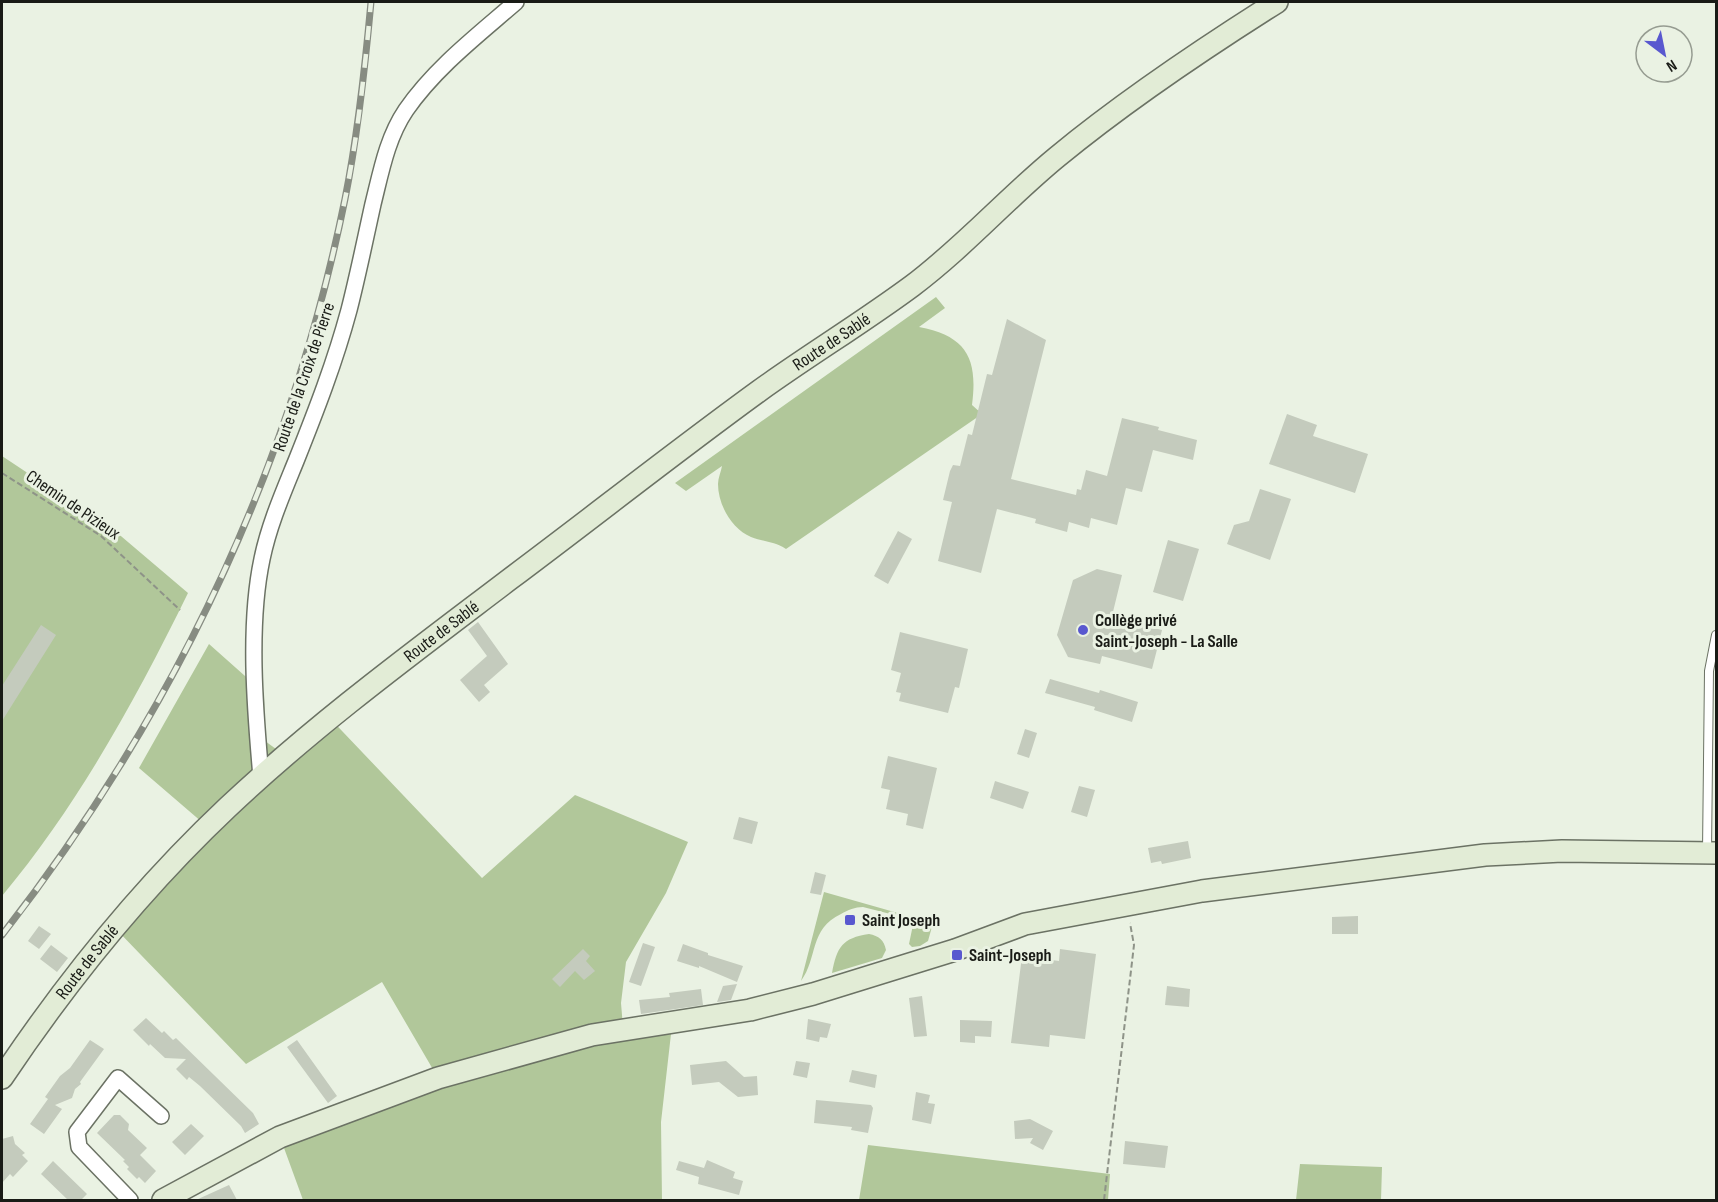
<svg xmlns="http://www.w3.org/2000/svg" width="1718" height="1202" font-family="'Sofia Sans Condensed',sans-serif">
<style>
.green{fill:#b1c79a}
.building{fill:#c4cbbd}
.lines{fill:none;stroke-linecap:round;stroke-linejoin:round}
.lane-casing{stroke:#6b7264;stroke-width:10}
.street-casing{stroke:#6b7264;stroke-width:18}
.secondary-casing{stroke:#6b7264;stroke-width:24}
.path{stroke:#8e9388;stroke-width:2;stroke-dasharray:6 3;stroke-linecap:butt}
.lane{stroke:#fff;stroke-width:8}
.street{stroke:#fff;stroke-width:15}
.secondary{stroke:#e2ecd6;stroke-width:21}
.rail-casing{stroke:#878c82;stroke-width:7}
.rail{stroke:#eaf2e3;stroke-width:4.5;stroke-dasharray:14;stroke-linecap:butt}
.poi-dot{fill:#5958cf;stroke:#eaf2e3;stroke-width:2}
.labels{text-anchor:middle;dominant-baseline:central;stroke-width:6;stroke-linejoin:round;paint-order:stroke}
.street-label{font-size:18px;fill:#191b16;stroke:#eaf2e3}
.poi-label{font-size:18px;font-weight:bold;fill:#191b16;stroke:#eaf2e3;text-anchor:start}
</style>
<rect width="100%" height="100%" fill="#eaf2e3"/>
<path class="green" d="M936,297L945,308L919,327C967,336 978,359 972,405L982,414L786,549C774,541 764,542 751,537C732,529 718,505 718,484C718,478 721,472 722,466L686,491L675,483Z
M2,456L115,531L188,593C136,699 78,805 2,896Z
M209,644L264,693L265,741L276,749L323,711L482,878L575,795L688,842L666,893L626,962L621,1003L624,1039L671,1034L661,1122L662,1200H303L280,1137L438,1078L382,982L246,1064L115,928L203,823L139,768Z
M824,892L933,923L928,941L920,946L912,947L909,944L914,920L863,907C855,907 848,910 841,914C809,929 818,958 801,981Z
M869,934C879,936 884,940 886,950L882,958L832,973C837,947 842,938 869,934Z
M868,1145L1110,1174L1108,1200H859Z
M1300,1164L1382,1167L1381,1200H1296Z"/>
<path class="building" d="M1007,319L1046,340L1011,479L1076,495L1077,489L1081,490L1086,470L1107,476L1122,418L1159,427L1158,430L1197,440L1193,460L1153,450L1142,492L1126,488L1117,525L1091,518L1089,528L1069,522L1067,532L1035,523L1036,519L997,509L981,573L938,561L952,502L943,500L950,471L953,465L960,466L968,434L972,435L987,374L992,375Z
M1287,414L1317,425L1313,436L1368,454L1355,493L1269,464Z
M1260,489L1291,499L1270,560L1227,544L1234,525L1249,521Z
M898,531L912,539L888,584L874,576Z
M1168,540L1199,549L1183,601L1153,592Z
M1097,569L1122,575L1111,620L1134,626V623L1162,630L1152,669L1102,656L1100,664L1068,657L1057,635L1073,580Z
M478,622L508,664L484,685L490,692L479,702L460,680L487,656L468,630Z
M41,625L56,635L2,721V686Z
M900,632L968,649L959,688L955,687L948,713L899,701L901,693L896,692L901,673L891,670Z
M1050,679L1099,693L1100,690L1138,702L1132,722L1094,710L1095,707L1045,693Z
M1025,729L1037,733L1029,758L1017,754Z
M888,756L937,768L923,829L906,825L908,814L886,809L890,790L881,788Z
M995,781L1029,792L1023,809L990,798Z
M1079,786L1095,790L1087,817L1071,812Z
M739,817L758,822L752,844L733,839Z
M1188,841L1191,858L1162,864L1161,861L1151,863L1148,848Z
M815,872L826,875L821,895L810,893Z
M1358,916V934H1332V917Z
M39,926L51,934L39,949L28,941Z
M643,943L655,947L641,986L629,982Z
M683,944L708,953V955L743,966L737,982L699,966V968L677,961Z
M51,945L68,958L57,972L40,959Z
M583,949L590,956L586,961L595,971L584,980L575,971L560,987L552,979Z
M1060,949L1096,954L1085,1039L1050,1035L1049,1047L1011,1043L1022,956L1059,961Z
M737,984L731,1000L717,1002L723,986Z
M1167,986L1190,989L1189,1007L1165,1005Z
M701,989L703,1005L641,1014L639,1000L670,997L669,993Z
M922,996L927,1036L914,1037L909,998Z
M146,1018L162,1033L164,1031L173,1040L176,1038L253,1113L259,1124L245,1133L241,1126L200,1086L189,1077L187,1080L176,1069L186,1059L165,1058L150,1044L149,1046L133,1030Z
M808,1019L831,1024L827,1038L820,1037L819,1042L806,1039Z
M960,1020L992,1021L991,1037L975,1036V1043L960,1042Z
M90,1040L104,1049L80,1082L81,1084L75,1089L72,1098L55,1105L62,1109L44,1134L30,1124L48,1099L45,1097L60,1076L70,1068Z
M297,1040L337,1096L328,1103L287,1047Z
M726,1061L744,1077L757,1076L758,1095L738,1097L719,1082L692,1085L690,1065Z
M796,1061L810,1063L807,1078L793,1075Z
M852,1070L877,1075L875,1088L849,1082Z
M916,1092L930,1095L928,1103L935,1104L931,1124L912,1120Z
M816,1100L871,1105L873,1108L868,1133L851,1130L852,1127L814,1123Z
M114,1115H120L129,1124L128,1130L147,1148L140,1155L156,1171L145,1183L139,1177L137,1179L127,1169L129,1167L123,1161L125,1160L97,1133Z
M1030,1119L1053,1131L1043,1150L1030,1143L1033,1138L1015,1139L1014,1121Z
M191,1124L204,1136L185,1155L172,1142Z
M13,1136L15,1144L25,1153L22,1155L28,1161L13,1177L10,1174L2,1183V1139Z
M1125,1141L1168,1146L1165,1168L1123,1164Z
M707,1160L735,1172L733,1178L743,1181L739,1195L698,1184L699,1177L676,1170L679,1161L704,1168Z
M53,1161L87,1194L81,1200H68L41,1174Z
M229,1185L237,1200H196Z"/>
<g class="lines">
<g class="lane-casing">
<path id="lane" d="M1707,852L1709,671L1716,635"/>
</g>
<g class="street-casing">
<path id="street" d="M261,777C255,710 248,625 262,559C269,525 283,493 296,461C316,411 335,362 349,310C358,275 365,240 373,204C381,172 387,138 406,110C435,68 478,35 516,2
M130,1200L79,1147L77,1132L118,1078L161,1116"/>
</g>
<g class="secondary-casing">
<g id="secondary">
<path id="s1" d="M2,1078C67,981 142,888 228,807C316,724 414,652 510,579C593,517 675,452 759,391C809,355 862,323 912,286C964,247 1007,198 1057,157C1126,100 1201,50 1277,2"/>
<path d="M163,1200L280,1137L438,1078L592,1035L750,1010L813,994L955,950L1025,924L1202,891L1485,855L1562,851L1716,853"/>
</g>
</g>
<path class="path" d="M2,473L101,536L180,610
M1104,1200L1134,945L1130,923"/>
<use href="#lane" class="lane"/>
<use href="#street" class="street"/>
<use href="#secondary" class="secondary"/>
<g class="rail-casing">
<path id="rail" d="M2,935C172,717 290,471 345,199C358,134 365,68 371,2"/>
</g>
<use href="#rail" class="rail"/>
</g>
<g class="poi-dot">
<circle cx="1083" cy="630" r="6"/>
<rect x="844" y="914" width="12" height="12" rx="3"/>
<rect x="951" y="949" width="12" height="12" rx="3"/>
</g>
<g class="labels">
<g class="street-label">
<text stroke="none"><textPath href="#s1" startOffset="1116">Route de Sablé</textPath></text>
<text transform="translate(304 377) rotate(-71)">Route de la Croix de Pierre</text>
<text transform="translate(73 505) rotate(34)">Chemin de Pizieux</text>
<text stroke="none"><textPath href="#s1" startOffset="630">Route de Sablé</textPath></text>
<text stroke="none"><textPath href="#s1" startOffset="144">Route de Sablé</textPath></text>
</g>
<g class="poi-label">
<text x="1095" y="620">Collège privé<tspan x="1095" dy="21">Saint-Joseph - La Salle</tspan></text>
<text x="862" y="920">Saint Joseph</text>
<text x="969" y="955">Saint-Joseph</text>
</g>
</g>
<rect width="1718" height="1202" fill="none" stroke="#191b16" stroke-width="6"/>
<g transform="translate(1664 54) rotate(148)"><circle r="28" fill="#eaf2e3" stroke="#969c91" stroke-width="1.5"/>
<path d="M0-4.5L10 22L0 15L-10 22Z" fill="#5958cf"/>
<text y="-9" font-size="16" font-weight="bold" text-anchor="middle" fill="#191b16">N</text>
</g>
</svg>
